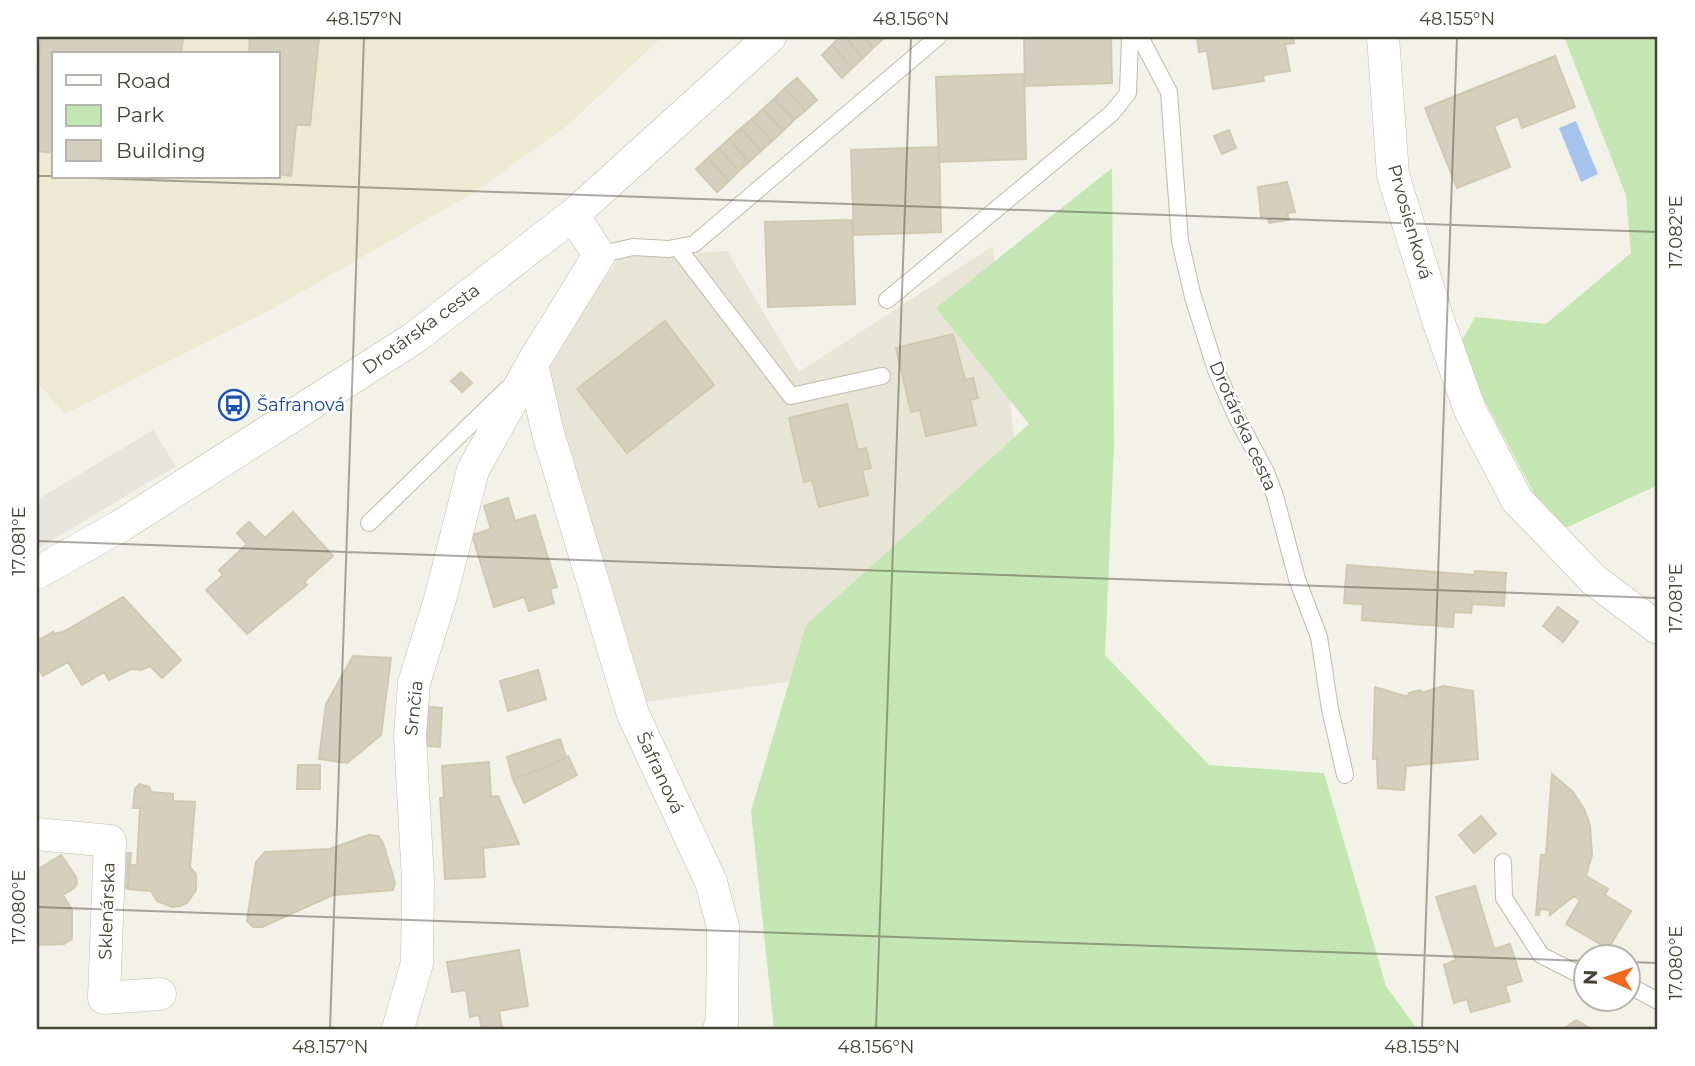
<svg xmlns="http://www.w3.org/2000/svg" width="1695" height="1066" font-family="Montserrat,sans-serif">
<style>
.residential{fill:#e7e5d6}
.education{fill:#ecead2;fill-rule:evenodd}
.green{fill:#c4e6b2}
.parking{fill:#e5e4df}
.water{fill:#a6c3ee}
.building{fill:#d5d0bd;stroke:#cfc9b1;stroke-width:2}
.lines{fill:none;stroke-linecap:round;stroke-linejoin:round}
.service-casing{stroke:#bfbcaa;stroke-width:18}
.minor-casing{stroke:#bfbcaa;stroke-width:33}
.service{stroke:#fff;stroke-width:16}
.minor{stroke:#fff;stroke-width:32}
.ticks{fill:none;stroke:#464337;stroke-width:2;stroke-opacity:0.45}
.labels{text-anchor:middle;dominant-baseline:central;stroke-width:5;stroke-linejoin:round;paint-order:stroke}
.street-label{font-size:18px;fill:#464337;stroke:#fff}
.transit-label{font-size:18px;fill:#164399;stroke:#fff;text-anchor:start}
.neatline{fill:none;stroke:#464337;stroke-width:2.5}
.ticks-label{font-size:18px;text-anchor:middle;fill:#464337}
</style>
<rect width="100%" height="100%" fill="#f3f2e8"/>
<path class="residential" d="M993,246L1037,647L644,702L547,375L553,350L620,257L727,251L799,372Z"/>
<path class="education" d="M37,37H662L568,125L478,190L272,309L65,414L37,382ZM54,54H278V177H54Z"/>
<path class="green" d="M1564,37H1658V485L1555,533L1457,349L1475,317L1546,324L1631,253L1626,195Z
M1112,168L1114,446L1105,655L1209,765L1324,773L1386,986L1417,1029H774L751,811L806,625L1029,424L936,308Z"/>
<path class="parking" d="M153,430L176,466L37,549V500Z"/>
<path class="water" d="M1576,121L1598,174L1581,182L1559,128Z"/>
<path class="building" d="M41,37H183L181,54H54V153L37,151V83Z
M250,37H319L310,125H296L291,176L278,174V54H249Z
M840,37H845L863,58L852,68L832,45Z
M845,37H864L873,48L863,58Z
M864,37H883L884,38L873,48Z
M1024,37H1111L1112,83L1025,86Z
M1197,37H1293L1294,43L1285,44L1290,71L1263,75L1264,81L1213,89L1207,51L1199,52Z
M832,45L852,68L842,78L822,55Z
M1555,56L1575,107L1522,128L1518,116L1494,126L1510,167L1457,188L1425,108Z
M1024,74L1026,159L939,162L936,77Z
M797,78L817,100L805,111L785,88Z
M785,88L805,111L794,120L774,99Z
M774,99L794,120L783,131L763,109Z
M763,109L783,131L772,141L752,119Z
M752,119L772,141L761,151L741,128Z
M741,128L761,151L749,162L729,139Z
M1229,130L1236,148L1222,154L1214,136Z
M729,139L749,162L739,171L719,148Z
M939,147L941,232L854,235L851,150Z
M719,148L739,171L729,181L708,158Z
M708,158L729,181L717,192L696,169Z
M1287,182L1295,212L1287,213L1289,220L1269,223L1268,216L1261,217L1258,187Z
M852,220L855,304L768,307L765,222Z
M665,321L714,385L627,453L577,389Z
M953,334L965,380L973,378L978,398L970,400L976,425L926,436L920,410L911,412L896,348Z
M461,372L472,383L462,392L451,381Z
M847,404L858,450L866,448L871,468L862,470L868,495L819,507L812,480L804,482L789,418Z
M508,498L515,521L535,515L557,587L550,589L554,603L529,611L524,597L494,607L472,535L491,529L484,506Z
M293,512L333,556L304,582L307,585L247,634L206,590L223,575L219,570L247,544L237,533L249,522L265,538Z
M1347,565L1474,575L1475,571L1506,573L1504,606L1472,604L1471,613L1454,612L1453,627L1362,620L1363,604L1344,603Z
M123,597L181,660L162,678L150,666L141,670L131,669L109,680L104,672L82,685L68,662L43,676L37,666V641L53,632L54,634L65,631Z
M1558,607L1578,622L1563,642L1543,626Z
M353,656L391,658L381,735L347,763L319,759L326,704Z
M538,670L546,699L508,711L500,681Z
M1443,686L1473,691L1478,759L1406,766L1404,790L1378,788L1377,758L1373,759L1375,687L1408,697L1409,693L1420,690L1422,693Z
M419,706L442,708L440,747L416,745Z
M560,739L566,757L545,768L513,779L507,757Z
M568,756L577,775L524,803L513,779L545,768Z
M489,762L491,797L498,796L519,844L483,848L485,877L445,879L440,798H444L442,766Z
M298,765H320V789H297Z
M1552,774L1573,792L1584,809L1590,825L1592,855L1586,876L1608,889L1605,895L1631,911L1608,949L1566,924L1580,900L1574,896L1550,915V910L1540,909L1539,915H1536L1541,855H1546Z
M140,784L149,787L151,792L173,794V801L195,802L190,867L196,874V890L187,903L180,906L172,907L157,901L151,891L128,889L129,864L137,865L140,808H133L135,789Z
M1481,816L1496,834L1474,853L1459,835Z
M368,835L378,836L383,843L395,883L393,890L333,895L262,927H253L247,921L256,862L265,852L330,849Z
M119,853H131L128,888L118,887Z
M61,855L76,877L77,883L74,888L63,895L72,910V939L64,944L37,945V870Z
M1475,886L1494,949L1510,944L1522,981L1505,986L1510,1001L1471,1012L1467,999L1454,1003L1444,965L1456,960L1436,897Z
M519,950L528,1006L499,1011L502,1029H482L479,1015L470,1017L466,990L452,992L447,962Z
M1576,1020L1591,1029H1564Z"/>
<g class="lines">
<g class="service-casing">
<path id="service" d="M1140,37L1169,92L1180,241L1193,297L1216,370L1236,416L1266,472L1275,496L1297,579L1319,637L1330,709L1345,775
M678,248L791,396L882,376
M599,255L633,247L669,249L694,244L938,37
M887,300L1112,113L1128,93L1130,37
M369,523L508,388
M1503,862L1504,898L1541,955L1586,978
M1628,985L1658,1001"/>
</g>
<g class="minor-casing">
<path id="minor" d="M1383,37L1393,175L1439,323L1470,410L1517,500L1594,580L1658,628
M532,364L548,433L633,714L711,882L723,927L722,1022L719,1029
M37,573L122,525L414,338L573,215L770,37
M37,834L110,841L104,998L160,994
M398,1029L417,963L418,880L410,736L414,683L441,596L473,470L532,364L599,255L573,215"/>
</g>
<use href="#service" class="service"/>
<use href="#minor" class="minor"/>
</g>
<path class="ticks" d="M37,176H54M63,177L1658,232M37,541L1658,598M37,907L1586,961M1628,962L1658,963M330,1029L364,37M876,1029L911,37M1422,1029L1457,37"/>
<defs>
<g id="bus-ring" transform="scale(1.575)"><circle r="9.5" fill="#fff" stroke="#1a4fb4" stroke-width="1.5"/><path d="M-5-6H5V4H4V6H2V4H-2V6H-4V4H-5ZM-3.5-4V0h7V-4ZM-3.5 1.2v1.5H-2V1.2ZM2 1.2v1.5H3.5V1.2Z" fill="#1a4fb4"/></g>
</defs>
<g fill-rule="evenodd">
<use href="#bus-ring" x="234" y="405"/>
</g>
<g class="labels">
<g class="street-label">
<text transform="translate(1410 222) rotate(74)">Prvosienková</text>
<text transform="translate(421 329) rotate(-36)">Drotárska cesta</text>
<text transform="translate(1243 426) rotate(66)">Drotárska cesta</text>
<text transform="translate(414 708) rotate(-84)">Srnčia</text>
<text transform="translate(660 773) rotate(65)">Šafranová</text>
<text transform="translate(107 911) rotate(-88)">Sklenárska</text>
</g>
<g class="transit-label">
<text x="257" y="405">Šafranová</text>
</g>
</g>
<rect width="1695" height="1066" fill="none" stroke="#ffffff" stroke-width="77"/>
<rect x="52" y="52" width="228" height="126" fill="#ffffff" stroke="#b5b4af" stroke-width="2"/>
<rect x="66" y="75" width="35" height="10" fill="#ffffff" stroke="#b5b4af" stroke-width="2"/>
<text x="116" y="88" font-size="21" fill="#464337">Road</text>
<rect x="66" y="105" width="35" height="21" fill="#c4e6b2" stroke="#b5b4af" stroke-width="2"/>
<text x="116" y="122" font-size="21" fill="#464337">Park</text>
<rect x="66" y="140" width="35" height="21" fill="#d5d0bd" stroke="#b5b4af" stroke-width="2"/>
<text x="116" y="158" font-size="21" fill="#464337">Building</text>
<g transform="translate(1607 978) rotate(272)"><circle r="33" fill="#ffffff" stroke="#b5b4af" stroke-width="2"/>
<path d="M0-5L12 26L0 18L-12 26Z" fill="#f4681e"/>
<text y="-10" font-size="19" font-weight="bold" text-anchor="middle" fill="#464337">N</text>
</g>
<rect x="38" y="38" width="1618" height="990" class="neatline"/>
<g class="ticks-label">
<text x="364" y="25">48.157°N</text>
<text x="911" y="25">48.156°N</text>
<text x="1457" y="25">48.155°N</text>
<text transform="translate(1676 232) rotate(-90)" y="6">17.082°E</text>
<text transform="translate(19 541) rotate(-90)" y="6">17.081°E</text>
<text transform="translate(1676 598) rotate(-90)" y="6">17.081°E</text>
<text transform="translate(19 907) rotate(-90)" y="6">17.080°E</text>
<text transform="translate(1676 963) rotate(-90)" y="6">17.080°E</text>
<text x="330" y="1053">48.157°N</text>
<text x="876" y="1053">48.156°N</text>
<text x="1422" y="1053">48.155°N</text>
</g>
</svg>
